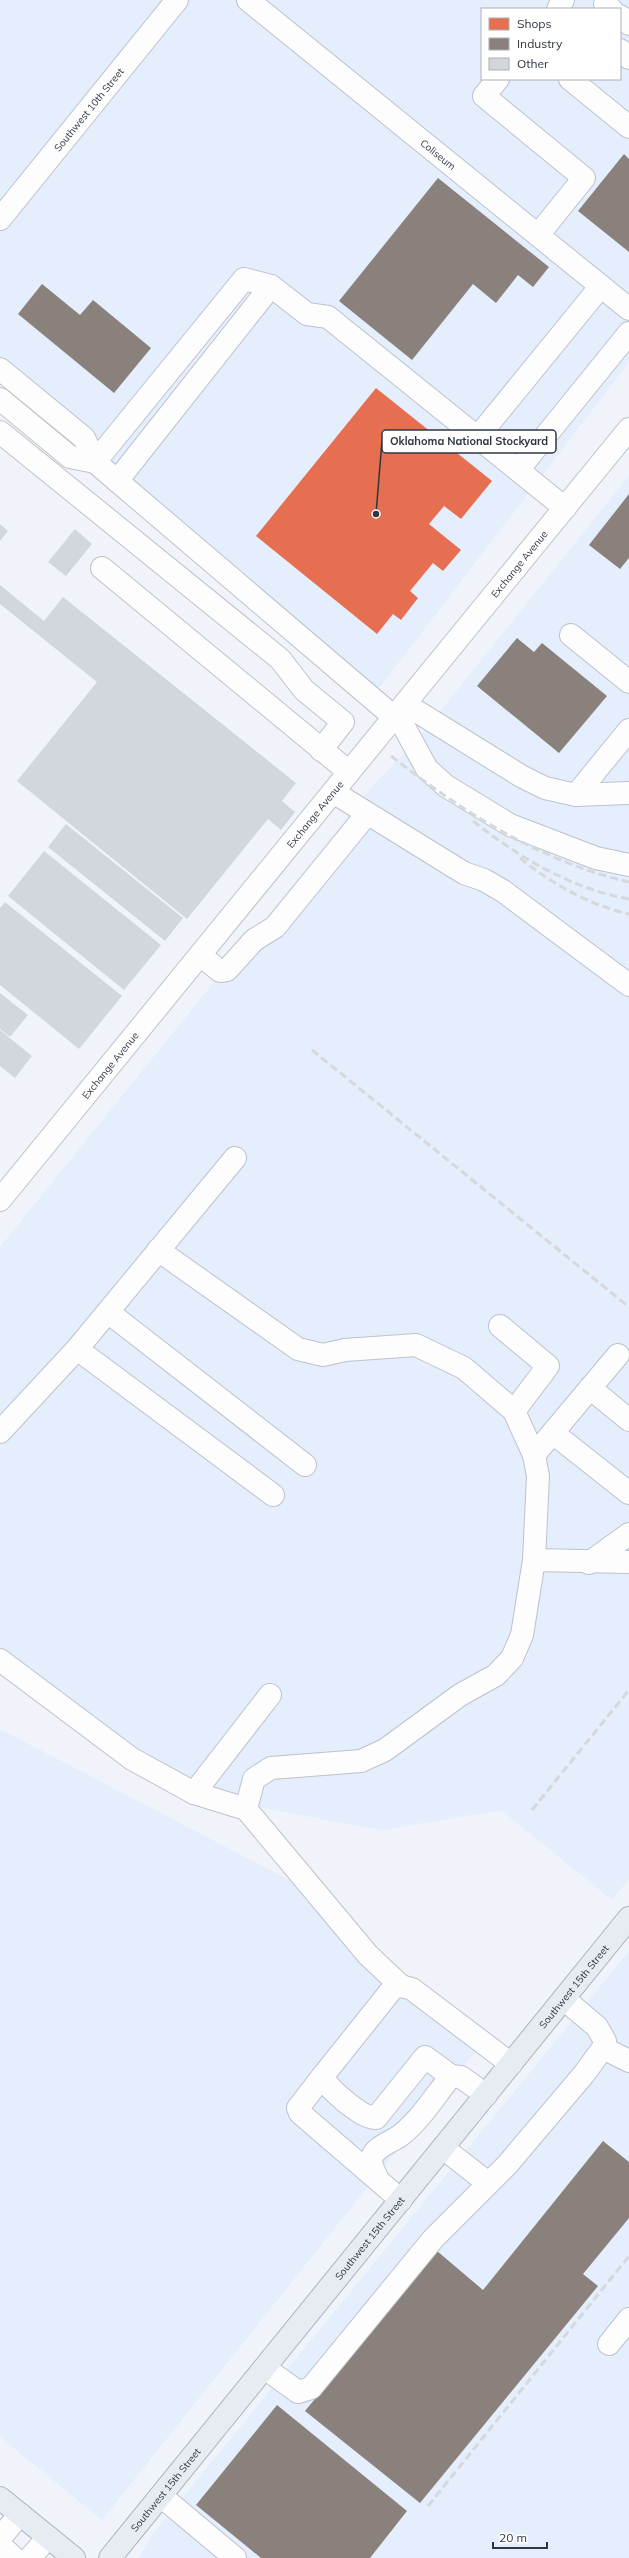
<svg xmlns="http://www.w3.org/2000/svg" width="629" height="2558" font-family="Mulish,sans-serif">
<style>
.built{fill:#e4eefc;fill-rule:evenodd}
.shops{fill:#e76f51}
.industry{fill:#8a817c}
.building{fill:#d2d7de}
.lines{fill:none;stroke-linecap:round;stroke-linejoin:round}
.minor-casing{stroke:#bdc2cb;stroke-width:24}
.major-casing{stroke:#aab3c1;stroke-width:24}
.minor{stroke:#fdfdfe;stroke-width:22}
.major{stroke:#e7ebf2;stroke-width:22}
.rail{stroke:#d6d8db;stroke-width:3;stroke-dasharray:8 4;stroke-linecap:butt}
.labels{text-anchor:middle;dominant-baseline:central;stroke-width:4;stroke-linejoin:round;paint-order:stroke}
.street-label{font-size:10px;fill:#2f3642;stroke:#fff}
.leader{fill:none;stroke:#2f3642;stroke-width:1.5}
.callout-dot{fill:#2f3642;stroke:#fff;stroke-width:1.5}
.callout{fill:#fff;stroke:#2f3642;stroke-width:1.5}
.callout-label{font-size:11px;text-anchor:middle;font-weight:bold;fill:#2f3642}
</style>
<rect width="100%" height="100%" fill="#f0f4fa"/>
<path class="built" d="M0,0H629V362L377,691L0,374ZM482,9H620V79H482Z
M629,476V1879L612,1900L501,1810L381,1830L192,1795L0,1648V1247L374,784L417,740Z
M0,1729L291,1881L483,2042L102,2520L0,2437Z
M629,1951V2558H139L152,2535Z"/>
<path class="shops" d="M376,388L492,481L461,519L444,506L429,524L461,550L443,571L433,563L410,591L418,598L401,620L393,614L377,634L256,536Z"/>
<path class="industry" d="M624,154L629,159V252L578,211Z
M438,178L549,267L533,287L518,275L496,303L473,284L412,360L339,301Z
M42,284L80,315L93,300L151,348L114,393L18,314Z
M629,494V558L620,569L589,545Z
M517,638L534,652L542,643L607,696L559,753L477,686Z
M603,2141L629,2162V2218L583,2274L598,2286L420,2503L305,2411L437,2251L483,2290Z
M277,2405L407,2511L370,2558H261L196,2505Z"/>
<path class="building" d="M0,524L8,531L0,541Z
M75,529L92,544L66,576L48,562Z
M0,585L44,621L63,597L296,783L282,801L295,812L281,830L268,819L187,919L17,781L97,682L0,604Z
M66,824L183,918L165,941L48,847Z
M44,851L161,945L124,990L8,896Z
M5,902L122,996L79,1049L0,985V908Z
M0,993L28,1015L10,1037L0,1029Z
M0,1030L32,1056L15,1078L0,1066Z"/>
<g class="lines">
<g class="minor-casing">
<g id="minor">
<path id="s1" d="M248,0L629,309"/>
<path d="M605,4L611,9"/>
<path d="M558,9L563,0"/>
<path d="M620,16L629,24"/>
<path d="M620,50L629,58"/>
<path d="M498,79L484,96L584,178L538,235"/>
<path d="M570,79L629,127"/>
<path id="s2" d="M0,219L177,0"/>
<path d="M0,369L84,438L95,462L244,279L271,286L307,314L328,317L565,508"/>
<path d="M0,399L70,457L95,462L394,717"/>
<path d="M0,432L280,659L304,690L343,722L321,750"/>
<path d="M477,438L601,286"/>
<path d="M518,470L629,333"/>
<path d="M117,481L271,286"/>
<path d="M102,568L349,772"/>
<path d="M571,635L629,682"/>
<path d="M405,704L521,776L545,788L576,795L629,793"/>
<path d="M397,714L427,769L446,786L510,825L596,858L629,865"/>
<path d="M333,792L464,873L484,880L503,891L629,985"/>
<path d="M576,795L629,730"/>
<path d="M200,955L220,971L227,970L254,940L275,927L367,814"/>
<path id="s3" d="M0,1200L629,429"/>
<path d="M158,1250L298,1349L323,1355L345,1350L416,1345L464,1368L514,1411L534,1455L538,1476L534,1560L522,1635L512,1658L496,1675L460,1695L385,1750L361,1761L271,1768L254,1779L246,1809"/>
<path d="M108,1312L305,1465"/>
<path d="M500,1326L548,1366L514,1411"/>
<path d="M77,1349L273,1495"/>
<path d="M590,1388L629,1420"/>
<path d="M0,1432L77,1349L235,1158"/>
<path d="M553,1433L629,1493"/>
<path d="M534,1455L618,1355"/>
<path d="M534,1560L629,1562"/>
<path d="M589,1563L629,1534"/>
<path d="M0,1660L132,1759L194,1793L246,1809L368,1955L401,1986"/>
<path d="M194,1793L270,1695"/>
<path d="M603,2048L629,2061"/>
<path d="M451,2076L425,2057L376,2118C361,2118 330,2090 322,2077L393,1988L401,1986L412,1989L511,2064"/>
<path d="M322,2077L298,2108L300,2113L401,2200"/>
<path d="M443,2148L488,2183"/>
<path d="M378,2180C375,2172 369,2165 372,2157C376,2146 392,2142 401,2135C421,2119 435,2096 451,2076L461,2077L486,2095"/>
<path d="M609,2344L629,2319"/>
<path d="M265,2368L298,2392L311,2388L433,2239L507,2165L584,2074L603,2048L605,2041L597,2027L564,1999"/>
<path d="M161,2496L235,2558"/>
<path d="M0,2542L1,2537L20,2514"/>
<path d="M0,2545L14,2558"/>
<path d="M30,2558L48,2537"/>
</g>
</g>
<g class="major-casing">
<g id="major">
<path d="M0,2498L74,2558"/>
<path id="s4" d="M110,2558L629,1918"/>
</g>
</g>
<use href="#minor" class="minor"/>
<use href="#major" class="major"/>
<path class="rail" d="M391,756C463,812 539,861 629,882
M473,821C518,857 572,889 629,899
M520,858C552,884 589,905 629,914
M312,1050L629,1307
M532,1810L629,1690
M428,2506L629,2256"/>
</g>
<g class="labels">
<g class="street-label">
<text stroke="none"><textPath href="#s2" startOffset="141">Southwest 10th Street</textPath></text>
<text stroke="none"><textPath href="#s1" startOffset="245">Coliseum</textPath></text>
<text stroke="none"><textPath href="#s3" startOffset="821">Exchange Avenue</textPath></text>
<text stroke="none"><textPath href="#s3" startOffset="498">Exchange Avenue</textPath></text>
<text stroke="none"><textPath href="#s3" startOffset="174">Exchange Avenue</textPath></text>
<text stroke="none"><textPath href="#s4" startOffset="736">Southwest 15th Street</textPath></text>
<text stroke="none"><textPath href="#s4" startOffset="412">Southwest 15th Street</textPath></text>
<text stroke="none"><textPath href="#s4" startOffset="88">Southwest 15th Street</textPath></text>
</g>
</g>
<path class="leader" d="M376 514L382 441"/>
<circle class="callout-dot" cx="376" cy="514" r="4"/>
<rect class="callout" x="382" y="430" width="174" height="23" rx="4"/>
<g class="callout-label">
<text x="469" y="445">Oklahoma National Stockyard</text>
</g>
<rect x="481" y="8" width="140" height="72" fill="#ffffff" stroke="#acafb3"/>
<rect x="489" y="18" width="20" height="12" fill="#e76f51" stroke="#acafb3"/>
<text x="517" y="28" font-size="12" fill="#2f3642">Shops</text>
<rect x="489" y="38" width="20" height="12" fill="#8a817c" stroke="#acafb3"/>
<text x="517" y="48" font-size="12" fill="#2f3642">Industry</text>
<rect x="489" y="58" width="20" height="12" fill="#d2d7de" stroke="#acafb3"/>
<text x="517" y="68" font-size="12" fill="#2f3642">Other</text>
<path d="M493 2542v6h54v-6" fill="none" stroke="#2f3642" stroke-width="2"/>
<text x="499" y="2542" font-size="12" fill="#2f3642" stroke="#ffffff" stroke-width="3" paint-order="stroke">20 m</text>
</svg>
